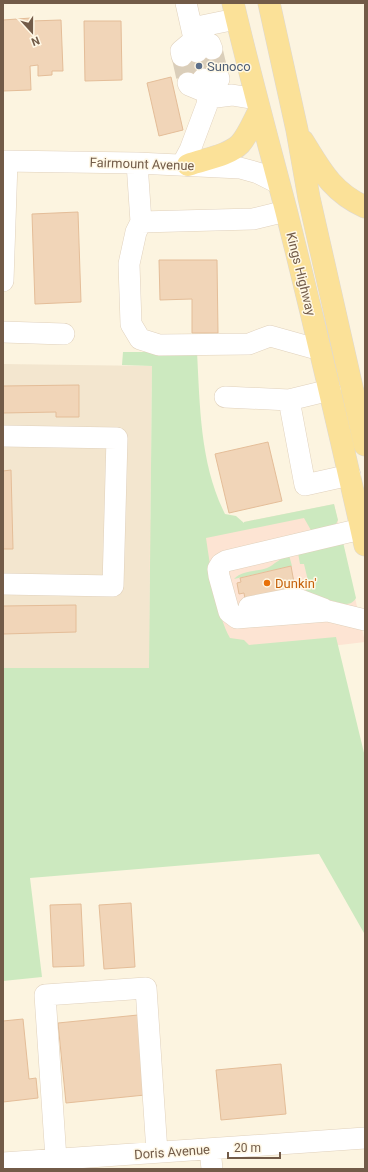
<svg xmlns="http://www.w3.org/2000/svg" width="368" height="1172" font-family="Roboto,sans-serif">
<style>
.residential{fill:#f3e6cf}
.commercial{fill:#fde4d3}
.green{fill:#cce9bf}
.building{fill:#f1d5b8;stroke:#e4bd98}
.lines{fill:none;stroke-linecap:round;stroke-linejoin:round}
.minor-tunnel{stroke:#daceba;stroke-width:21;stroke-dasharray:21 10;stroke-linecap:butt}
.minor-casing{stroke:#e0d1bc;stroke-width:22}
.major-casing{stroke:#ddd8d3;stroke-width:23}
.minor{stroke:#fff;stroke-width:21}
.major{stroke:#fbe198;stroke-width:22}
.service-dot{fill:#5c6f8a;stroke:#fff8e6;stroke-width:1.5}
.food-dot{fill:#e8710a;stroke:#fff8e6;stroke-width:1.5}
.labels{text-anchor:middle;dominant-baseline:central;stroke-width:3;stroke-linejoin:round;paint-order:stroke}
.service-label{font-size:13px;fill:#4e5e75;stroke:#fff8e6;text-anchor:start}
.street-label{font-size:13px;fill:#725b48;stroke:#fff8e6}
.food-label{font-size:13px;fill:#c56008;stroke:#fff8e6;text-anchor:start}
</style>
<rect width="100%" height="100%" fill="#fcf4e0"/>
<path class="residential" d="M3,364L152,366L149,668L3,684Z"/>
<path class="commercial" d="M334,504L365,642L149,668L150,520L244,523V522Z"/>
<path class="green" d="M123,352H197C200,407 200,464 225,514L236,516L244,523V522L334,504L338,520L335,526L312,532L304,518L206,538C210,565 217,616 230,638L244,640L249,645L336,637L365,757L364,933L319,854L30,878L42,977L3,981V668H149L152,366L122,365Z
M343,542L356,598C353,603 350,604 344,604L307,594L305,586L309,585L304,564H300L298,553Z
M289,555L292,566L234,579C242,570 256,572 267,568C274,565 280,558 289,555Z"/>
<path class="building" d="M31,18V21L61,20L63,71H52V75L38,76V65L30,66L31,90L3,91V20Z
M84,21H121L122,80L85,81Z
M171,77L183,130L159,136L147,83Z
M78,212L81,302L35,304L32,214Z
M159,260H217L218,333H192V299L160,300Z
M79,385V417H56V412L3,413V386Z
M268,442L282,501L229,513L215,454Z
M11,470L13,549H3V471Z
M291,566L295,588L245,599L244,593L239,594L237,583L241,582L240,578Z
M76,605V632L3,634V606Z
M131,903L135,967L104,969L99,905Z
M81,904L84,966L53,967L50,905Z
M138,1015L145,1095L66,1103L58,1023Z
M23,1019L29,1079L36,1078L38,1098L3,1102V1021Z
M281,1064L286,1114L221,1120L216,1070Z"/>
<g class="lines">
<path class="minor-tunnel" d="M212,49L218,75
M197,52L203,79
M182,56L188,83"/>
<g class="minor-casing">
<path id="minor" d="M186,3L197,52
M192,28L236,19
M182,56L181,51L194,40L210,44L212,49
M188,83L189,85L206,92L219,79L218,75
M208,98L232,95L256,99
M3,161L137,163L240,168L258,173L278,183
M137,163L141,222L136,232L129,264L131,324L140,339L159,345L249,344L270,336L320,350
M182,165L190,150L208,102L203,79
M141,222L253,219L286,211
M3,281L7,162
M3,332L64,334
M330,390L289,400L305,485L350,475
M225,397L289,400
M3,436L117,438L113,586L3,584
M361,529L226,561L221,564L218,569L219,576L229,612L237,618L328,611L365,620
M249,607L295,598L324,609
M210,1149L212,1169
M56,1159L45,995L146,988L157,1152
M3,1163L365,1138"/>
</g>
<g class="major-casing">
<path id="major" d="M233,3C249,72 268,141 286,210C314,322 340,433 365,545
M269,3L297,130L309,198L365,445
M303,141C321,170 332,192 365,207
M188,165C204,159 228,156 240,144C248,135 253,122 259,111"/>
</g>
<use href="#minor" class="minor"/>
<use href="#major" class="major"/>
</g>
<circle class="service-dot" cx="199" cy="66" r="4"/>
<circle class="food-dot" cx="267" cy="583" r="4"/>
<g class="labels">
<g class="service-label">
<text x="207" y="66">Sunoco</text>
</g>
<g class="street-label">
<text transform="translate(142 164) rotate(2)">Fairmount Avenue</text>
<text transform="translate(301 274) rotate(76)">Kings Highway</text>
<text transform="translate(172 1152) rotate(-4)">Doris Avenue</text>
</g>
<g class="food-label">
<text x="275" y="583">Dunkin'</text>
</g>
</g>
<rect width="368" height="1172" fill="none" stroke="#725b48" stroke-width="8"/>
<g transform="translate(32 32) rotate(159)" stroke="#fff8e6" stroke-width="3" paint-order="stroke">
<path d="M0-3L7 15L0 10L-7 15Z" fill="#725b48"/>
<text y="-6" font-size="11" font-weight="bold" text-anchor="middle" fill="#725b48">N</text>
</g>
<path d="M228 1152v6h52v-6" fill="none" stroke="#725b48" stroke-width="2"/>
<text x="234" y="1152" font-size="12" fill="#725b48" stroke="#fff8e6" stroke-width="3" paint-order="stroke">20 m</text>
</svg>
